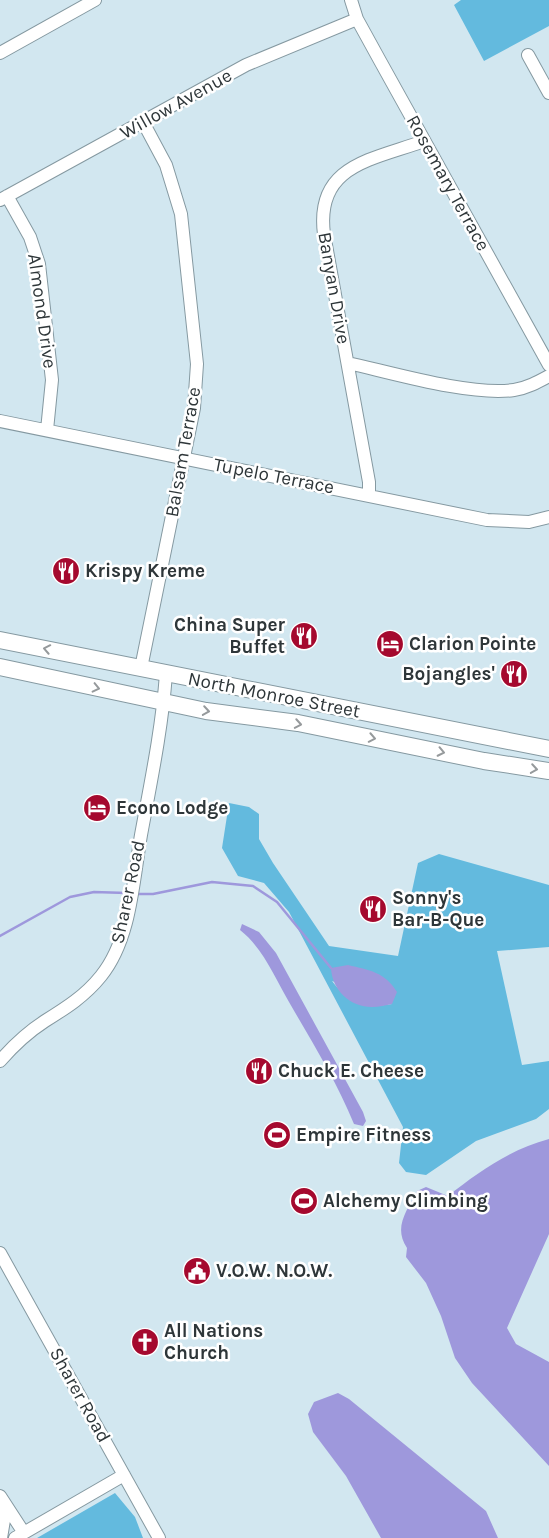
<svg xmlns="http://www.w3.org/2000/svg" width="549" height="1538" font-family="Karla,sans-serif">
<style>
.forest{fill:#63bade;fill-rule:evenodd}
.water{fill:#9e98dc}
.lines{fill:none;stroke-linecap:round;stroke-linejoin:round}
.stream{stroke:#9e98dc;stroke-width:2.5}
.minor-casing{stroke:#8599a1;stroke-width:14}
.major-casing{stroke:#8599a1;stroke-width:18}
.minor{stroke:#fff;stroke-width:12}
.major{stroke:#fff;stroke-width:16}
.oneway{stroke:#969a9c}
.labels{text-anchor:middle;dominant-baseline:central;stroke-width:5;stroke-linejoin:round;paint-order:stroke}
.street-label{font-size:19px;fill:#2e3639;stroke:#fff}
.poi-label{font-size:19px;font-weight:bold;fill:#2e3639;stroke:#fff;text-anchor:start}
</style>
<rect width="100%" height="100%" fill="#d2e7f0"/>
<path class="forest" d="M461,0H549V26L484,61L454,5Z
M229,803L249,807L259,814V839L273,863L329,946L398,956L418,863L439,854L549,885V947L497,951L522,1065L549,1061V1109L536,1119L476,1141L426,1175L406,1172L399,1163L403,1127L289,912L264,883L238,876L222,848ZM332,981L392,1004C362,1009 350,1004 332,981Z
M115,1493L135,1517L143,1538H37Z"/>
<path class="water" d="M242,924L259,932L276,953L363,1112L366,1121L363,1126L354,1124C337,1082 312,1042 289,1002C275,978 263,948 240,930Z
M348,965C369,970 385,972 397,992L392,1004C386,1005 379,1007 372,1007C350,1007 332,990 331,968Z
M549,1139V1234L507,1328L516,1344L549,1362V1466L472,1383L455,1358L441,1316L426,1283L406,1257L407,1248C393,1227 407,1211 417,1191L426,1187L448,1196C478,1172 511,1149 549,1139Z
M338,1393L349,1399L486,1511L498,1538H381L346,1476L313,1432L308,1414L314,1402Z"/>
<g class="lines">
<path class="stream" d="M135,894H153L212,882L253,886L277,902L331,968
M0,936L70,897L94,892L127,893"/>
<g class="minor-casing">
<path id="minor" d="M351,0L357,19L379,59L549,365
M0,53L95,0
M528,55L549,93
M7,196L30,237L39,264L52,380L47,430
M0,200L246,65L357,19
M348,363C393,373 470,396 514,390C527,388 538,382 549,376
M0,421L487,520L529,522L549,517
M369,495V482L324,234C315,165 372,160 424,141
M141,668L194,408L197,364L181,214L166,165L143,122
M0,1061C13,1046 28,1032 45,1021C66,1008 85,996 101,976C131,939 133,881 141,835C151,781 162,728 166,674
M0,1253L159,1538
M0,1496L24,1533
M1,1538L4,1520L2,1500
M15,1538L124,1475"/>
</g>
<g class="major-casing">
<path id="major" d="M0,640L549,749
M0,667L206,711L298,723L484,761L549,771"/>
</g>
<use href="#minor" class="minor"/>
<use href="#major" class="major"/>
</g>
<defs><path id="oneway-chevron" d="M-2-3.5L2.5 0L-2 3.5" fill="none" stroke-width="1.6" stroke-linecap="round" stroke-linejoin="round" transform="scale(1.25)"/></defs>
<g class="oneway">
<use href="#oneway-chevron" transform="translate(47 649) rotate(-169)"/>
<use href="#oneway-chevron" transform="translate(96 688) rotate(13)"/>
<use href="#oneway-chevron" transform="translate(206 711) rotate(9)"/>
<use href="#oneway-chevron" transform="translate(298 724) rotate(10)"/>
<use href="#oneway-chevron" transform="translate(372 738) rotate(11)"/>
<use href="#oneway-chevron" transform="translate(441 752) rotate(12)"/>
<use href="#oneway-chevron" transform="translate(534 769) rotate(9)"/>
</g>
<defs>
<g id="restaurant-disc" transform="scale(1.4375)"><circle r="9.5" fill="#a5092e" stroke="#fff"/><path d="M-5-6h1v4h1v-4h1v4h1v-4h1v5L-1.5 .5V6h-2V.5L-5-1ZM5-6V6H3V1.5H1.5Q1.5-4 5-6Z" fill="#fff"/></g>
<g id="hotel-disc" transform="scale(1.4375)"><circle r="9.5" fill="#a5092e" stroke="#fff"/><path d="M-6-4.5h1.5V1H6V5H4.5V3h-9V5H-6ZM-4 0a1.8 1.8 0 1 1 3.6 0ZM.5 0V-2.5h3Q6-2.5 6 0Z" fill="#fff"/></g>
<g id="stadium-disc" transform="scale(1.4375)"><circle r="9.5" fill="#a5092e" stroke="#fff"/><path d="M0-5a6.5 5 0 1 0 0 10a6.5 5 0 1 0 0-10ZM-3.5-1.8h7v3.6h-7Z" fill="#fff"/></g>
<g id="civic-disc" transform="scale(1.4375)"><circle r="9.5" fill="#a5092e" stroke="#fff"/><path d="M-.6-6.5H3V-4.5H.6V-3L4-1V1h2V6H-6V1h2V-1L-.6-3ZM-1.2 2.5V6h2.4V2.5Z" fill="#fff"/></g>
<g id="church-disc" transform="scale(1.4375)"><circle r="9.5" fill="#a5092e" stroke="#fff"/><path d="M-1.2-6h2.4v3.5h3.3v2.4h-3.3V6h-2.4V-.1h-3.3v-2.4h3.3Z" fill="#fff"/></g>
</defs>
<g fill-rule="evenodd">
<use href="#restaurant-disc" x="66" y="571"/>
<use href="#restaurant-disc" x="304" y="636"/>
<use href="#hotel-disc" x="390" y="644"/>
<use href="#restaurant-disc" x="514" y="674"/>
<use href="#hotel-disc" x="97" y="808"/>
<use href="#restaurant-disc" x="373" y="909"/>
<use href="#restaurant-disc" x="259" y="1071"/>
<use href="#stadium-disc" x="277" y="1135"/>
<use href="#stadium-disc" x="304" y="1201"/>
<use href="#civic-disc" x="197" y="1271"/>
<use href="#church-disc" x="145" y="1342"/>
</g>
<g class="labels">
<g class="street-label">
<text transform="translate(176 104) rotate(-29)">Willow Avenue</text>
<text transform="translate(448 183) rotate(61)">Rosemary Terrace</text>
<text transform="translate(334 288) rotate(80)">Banyan Drive</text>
<text transform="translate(42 311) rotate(82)">Almond Drive</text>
<text transform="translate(183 452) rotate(-80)">Balsam Terrace</text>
<text transform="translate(274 476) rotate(11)">Tupelo Terrace</text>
<text transform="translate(274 695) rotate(11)">North Monroe Street</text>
<text transform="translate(128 892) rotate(-78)">Sharer Road</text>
<text transform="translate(80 1395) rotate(61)">Sharer Road</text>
</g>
<g class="poi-label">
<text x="85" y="571">Krispy Kreme</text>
<text x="285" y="625" text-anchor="end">China Super<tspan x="285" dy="22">Buffet</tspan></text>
<text x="409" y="644">Clarion Pointe</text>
<text x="495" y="674" text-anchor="end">Bojangles'</text>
<text x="116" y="808">Econo Lodge</text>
<text x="392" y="898">Sonny's<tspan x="392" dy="22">Bar-B-Que</tspan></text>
<text x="278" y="1071">Chuck E. Cheese</text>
<text x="296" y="1135">Empire Fitness</text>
<text x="323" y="1201">Alchemy Climbing</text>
<text x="216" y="1271">V.O.W. N.O.W.</text>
<text x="164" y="1331">All Nations<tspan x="164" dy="22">Church</tspan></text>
</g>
</g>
</svg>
